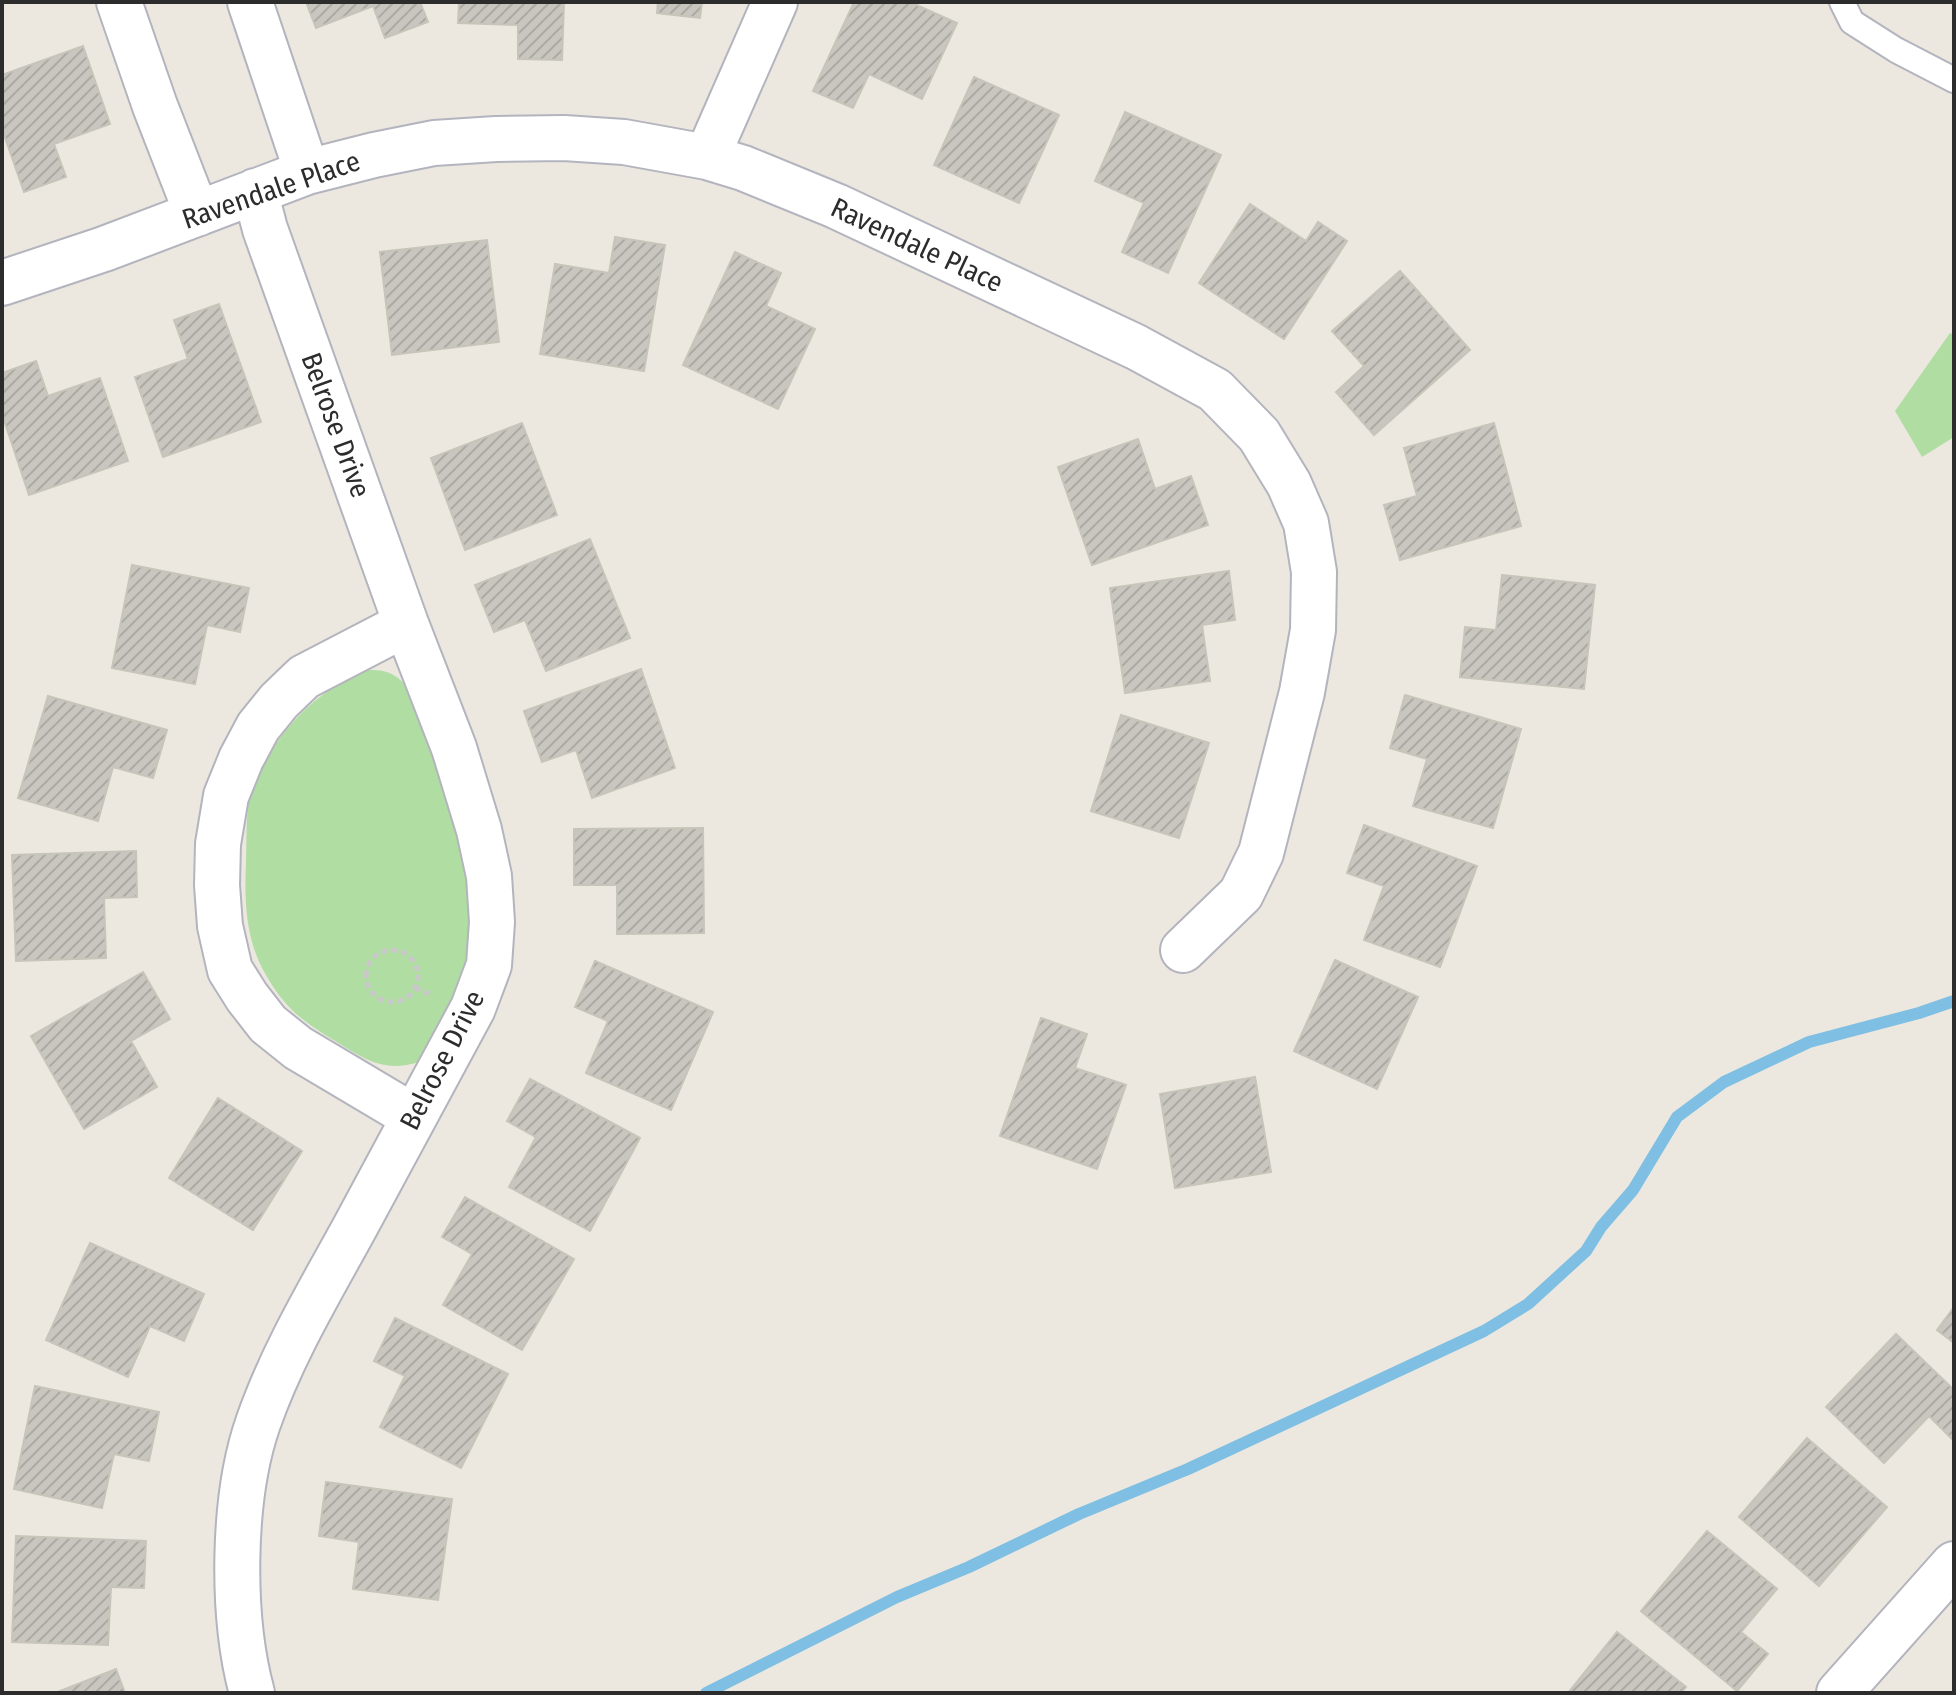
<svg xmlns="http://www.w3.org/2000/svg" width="1956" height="1695" font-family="'Fira Sans Condensed',sans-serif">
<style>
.grass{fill:#b0dda2}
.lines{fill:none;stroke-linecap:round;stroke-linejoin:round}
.stream{stroke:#7ebfe3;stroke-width:12}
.building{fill:url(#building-hatch);stroke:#c7c4b9;stroke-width:2}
.lane-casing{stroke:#b3b4be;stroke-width:28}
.street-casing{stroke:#b3b4be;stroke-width:48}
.path{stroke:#c8c8c8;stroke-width:5;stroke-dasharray:6 4;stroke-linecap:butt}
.lane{stroke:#fff;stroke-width:24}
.street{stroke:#fff;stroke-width:44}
.labels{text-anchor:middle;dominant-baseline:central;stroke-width:8;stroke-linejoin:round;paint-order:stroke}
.street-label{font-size:28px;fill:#2c2c2c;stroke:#fff}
</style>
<defs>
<pattern id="building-hatch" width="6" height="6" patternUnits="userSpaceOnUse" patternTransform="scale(2)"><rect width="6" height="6" fill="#c8c6be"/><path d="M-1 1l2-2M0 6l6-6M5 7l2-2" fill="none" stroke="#acaaa3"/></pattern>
</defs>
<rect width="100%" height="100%" fill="#ece8e0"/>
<path class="grass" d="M1950,333L1954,335V437L1922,457L1895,411Z
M366,670C387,669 398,674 410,691L464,833L475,918L463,986L419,1062C386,1072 369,1062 340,1044C306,1023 287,1012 266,975C246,942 244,901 246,863C247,843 245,809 252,790C270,739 315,690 366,670Z"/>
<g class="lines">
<path class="stream" d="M706,1693L897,1597L969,1567L1079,1514L1188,1469L1484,1331L1528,1304L1586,1251L1601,1227L1633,1190L1677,1117L1724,1082L1809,1042L1919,1013L1954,1001"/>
</g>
<path class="building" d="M306,2H420L428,22L385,38L373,6L316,28Z
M459,2H564L562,60L518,59V25L458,23Z
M658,2H702L700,18L657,13Z
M854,2H910L957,23L922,99L869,74L853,108L813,91Z
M83,46L110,124L54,144L66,177L24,192L2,129V75Z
M974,77L1059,115L1019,203L934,165Z
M1125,112L1221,155L1168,273L1122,252L1144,203L1095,181Z
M1250,204L1306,241L1318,222L1347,241L1284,339L1199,283Z
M615,237L665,245L644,371L540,354L555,264L609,273Z
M487,240L499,342L392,355L380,252Z
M735,252L781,273L766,306L815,329L778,409L683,365Z
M1400,271L1470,350L1374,435L1336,392L1364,366L1332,331Z
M219,304L261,422L163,457L135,377L188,359L174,320Z
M36,361L48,396L100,378L128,461L29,495L2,414V373Z
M522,423L557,515L465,550L431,458Z
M1494,423L1521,526L1400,560L1384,505L1417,496L1404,448Z
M1138,439L1155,489L1191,476L1208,525L1092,565L1058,467Z
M590,539L630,638L546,671L525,620L494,632L475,585Z
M132,565L249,588L240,632L207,625L195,684L112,668Z
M1229,571L1235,620L1202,625L1210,681L1125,693L1110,588Z
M1502,575L1595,585L1584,689L1460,677L1465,627L1496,630Z
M641,669L675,768L592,798L576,750L542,762L524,711Z
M1405,695L1521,729L1493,828L1413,806L1427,759L1390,748Z
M48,696L167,730L153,778L113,767L98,821L18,798Z
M1121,715L1209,743L1179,838L1091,811Z
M1364,825L1477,866L1440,967L1364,940L1384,886L1347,873Z
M703,828L704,933L617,934V885H574V829Z
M136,851L137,897L104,898L106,958L16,961L12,855Z
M1335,960L1418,997L1377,1089L1294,1051Z
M595,961L713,1012L671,1110L586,1073L608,1021L575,1007Z
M143,972L170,1019L131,1041L157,1087L84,1129L31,1036Z
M1041,1018L1087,1034L1075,1068L1126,1085L1097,1169L1000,1136Z
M1255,1077L1271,1172L1175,1188L1160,1094Z
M530,1079L640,1138L590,1231L509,1187L536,1137L507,1121Z
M218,1098L302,1151L253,1230L169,1178Z
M465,1197L574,1259L522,1350L443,1305L472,1254L442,1237Z
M90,1243L204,1294L184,1341L150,1326L128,1377L46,1340Z
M1954,1307V1343L1937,1330Z
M395,1318L508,1374L461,1468L380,1427L405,1376L374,1361Z
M1896,1334L1954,1390V1441L1929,1416L1884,1463L1826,1407Z
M35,1386L159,1412L149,1461L114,1454L102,1508L14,1489Z
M1807,1438L1887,1507L1819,1586L1739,1517Z
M326,1482L452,1499L438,1600L353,1589L359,1542L319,1536Z
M1707,1531L1777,1589L1741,1632L1768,1654L1737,1691L1641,1611Z
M16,1536L146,1541L144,1588L111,1587L108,1645L12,1642Z
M1617,1632L1686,1687L1681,1693H1568Z
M116,1669L125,1693H55Z"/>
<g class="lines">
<g class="lane-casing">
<path id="lane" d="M1842,2L1852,22L1896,50L1954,80"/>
</g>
<g class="street-casing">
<path id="street" d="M119,2L155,106L197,214
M250,2L307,172
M707,157L775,2
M2,283L104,249L307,172L374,155L434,143L496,139L564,138L624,142L707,157L743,168L836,206L1136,347L1215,390L1259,435L1289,484L1306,523L1314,572L1313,630L1302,692L1261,853L1241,894L1183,950
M406,624L304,677L279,701L258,727L241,759L226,796L218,844L217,885L220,926L230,970L247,997L268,1024L298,1048L414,1117
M252,1693C231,1616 232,1498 258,1423C282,1354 320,1291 355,1227C394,1154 434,1081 473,1008L489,965L492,922L489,876L479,830L454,748L406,624L265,229L255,191
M1839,1693L1954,1564"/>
</g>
<path class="path" d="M366 976a26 26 0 1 1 52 0a26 26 0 1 1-52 0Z
M415,988L433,995"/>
<use href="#lane" class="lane"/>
<use href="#street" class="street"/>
</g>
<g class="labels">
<g class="street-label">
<text transform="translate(271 190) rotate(-19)">Ravendale Place</text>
<text transform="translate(917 245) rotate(25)">Ravendale Place</text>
<text transform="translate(336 425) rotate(70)">Belrose Drive</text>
<text transform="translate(442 1060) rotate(-63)">Belrose Drive</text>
</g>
</g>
<rect width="1956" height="1695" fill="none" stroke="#2c2c2c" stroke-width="8"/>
</svg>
